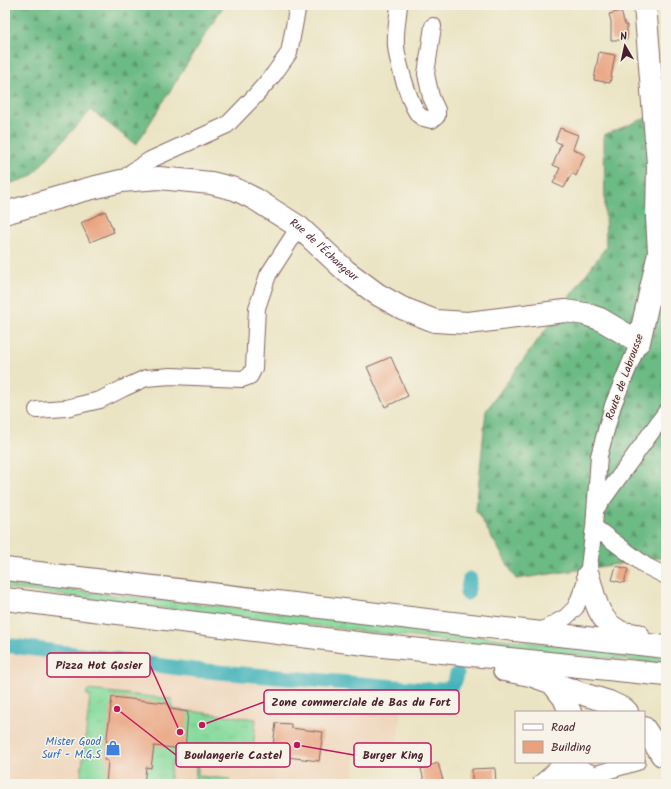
<svg xmlns="http://www.w3.org/2000/svg" width="671" height="789" font-family="Kalam,sans-serif">
<style>
.built{fill:#efd6bc}
.grass{fill:url(#grass-tufts);stroke:#687c64}
.forest{fill:url(#forest-firs);stroke:#5b6c58}
.lines{fill:none;stroke-linecap:round;stroke-linejoin:round}
.canal{stroke:#43b3ba;stroke-width:15}
.building{fill:#e9a27e}
.street-casing{stroke:#826461;stroke-width:18}
.secondary-casing{stroke:#826461;stroke-width:24}
.highway-casing{stroke:#826461;stroke-width:24}
.street{stroke:#fff;stroke-width:16}
.secondary{stroke:#fff;stroke-width:22}
.highway{stroke:#fff;stroke-width:22}
.labels{text-anchor:middle;dominant-baseline:central;stroke-width:3;stroke-linejoin:round;paint-order:stroke}
.street-label{font-size:11px;fill:#4a1f2b;stroke:#f7f3e8}
.shop-label{font-size:11px;fill:#366cbe;stroke:#f7f3e8;text-anchor:end}
.leader{fill:none;stroke:#c2185b;stroke-width:1.5}
.callout-dot{fill:#c2185b;stroke:#f7f3e8;stroke-width:1.5}
.callout{fill:#f7f3e8;stroke:#c2185b;stroke-width:1.5}
.callout-label{font-size:12px;text-anchor:middle;font-weight:bold;fill:#4a1f2b}
</style>
<defs>
<pattern id="grass-tufts" width="24" height="20" patternUnits="userSpaceOnUse"><rect width="24" height="20" fill="#85da9c"/><path d="M3 7l-1-3M5 7V3M7 7l1-3M15 17l-1-3M17 17v-4M19 17l1-3" fill="none" stroke="#74bb87"/></pattern>
<pattern id="forest-firs" width="22" height="20" patternUnits="userSpaceOnUse"><rect width="22" height="20" fill="#6cba84"/><path d="M5 1l3.5 6h-7zM16 11l3.5 6h-7z" fill="#5b976c"/></pattern>
</defs>
<rect width="100%" height="100%" fill="#f7f3e8"/>
<filter id="ink" filterUnits="userSpaceOnUse"><feTurbulence type="fractalNoise" baseFrequency=".025" numOctaves="2"/><feDisplacementMap in="SourceGraphic" scale="8" xChannelSelector="R" yChannelSelector="G"/><feConvolveMatrix kernelMatrix="1 2 1 2 8 2 1 2 1" color-interpolation-filters="sRGB"/></filter>
<filter id="wash" filterUnits="userSpaceOnUse"><feTurbulence type="fractalNoise" baseFrequency=".012" numOctaves="4" result="noise"/><feDisplacementMap in="SourceGraphic" scale="16" xChannelSelector="R" yChannelSelector="G"/><feGaussianBlur stdDeviation="0.9" result="paint"/><feColorMatrix in="noise" values="0 0 0 0 0 0 0 0 0 0 0 0 0 0 0 0 0 1.4 0 .05"/><feComposite in="paint" operator="in"/></filter>
<g filter="url(#wash)">
<rect width="100%" height="100%" fill="#ebe4c4"/>
<path class="built" d="M5,653L402,701L396,753L356,749L353,784H5Z"/>
<path class="grass" d="M5,584L88,592L264,611L666,658V664C445,641 225,617 5,588Z
M89,690L172,699V709L256,719L252,761L186,753L183,754L182,762L172,761L169,784H80L90,697L86,694L87,691Z
M198,764V776L229,779V784H221L195,780L196,766Z"/>
<path class="forest" d="M5,5H224L136,145L91,110L30,177L5,185Z
M666,110V557L516,579L476,510L486,411L606,247L605,210L604,135Z"/>
<g class="lines">
<path class="canal" d="M467,593L470,579
M5,645L194,670L432,690C448,689 453,691 457,674"/>
</g>
<g id="blocks">
<path class="building" d="M621,11L625,25H627V40H611V21L609,14Z
M599,52L615,55L610,83L594,80Z
M560,128L578,135L573,149L585,155L576,176L572,173L564,188L553,183L560,168L553,165L561,144L555,141Z
M105,211L109,220L114,232L90,242L81,223Z
M391,357L408,396L385,407L367,367Z
M616,566L628,569L624,583L612,580Z
M112,697L166,703L171,709L188,712L185,749L154,746L151,768L146,767L144,784H106L108,761L104,760Z
M276,723L291,724V728L323,732L319,761L287,757V761L271,760Z
M438,763L444,784H425L421,769Z
M495,768L496,784H472V769Z"/>
</g>
</g>
<g filter="url(#ink)">
<use href="#blocks" fill-opacity="0" stroke="#826461" stroke-width="1"/>
<g class="lines">
<g class="street-casing">
<path id="street" d="M399,5C398,18 395,32 396,46C397,60 409,102 418,114C421,118 427,119 432,120L437,116V110L431,97L426,74L433,26
M652,85L666,90
M121,181L133,171L150,160L227,125L255,96L274,74L289,53L298,5
M37,410L66,408L100,400L124,388L146,378L171,376L242,379L250,376L254,368L257,308L268,275L299,227
M595,510L666,412
M594,527L646,566L666,576
M539,632L566,617L576,607L588,575L594,527L599,456L613,405L639,342
M562,784L637,762"/>
</g>
<g class="secondary-casing">
<g id="secondary">
<path id="s1" d="M5,213L84,190L121,181L159,178L211,183L235,189L255,199L299,227L346,271L377,294L402,308L435,321L468,323L565,311L585,314L600,319L639,342L659,253L657,217L658,164L645,5"/>
</g>
</g>
<g class="highway-casing">
<path id="highway" d="M5,569L435,621L666,647
M588,575C594,595 597,619 617,630C622,634 632,634 638,635
M5,599L373,645L666,675
M504,670L530,675L586,695L609,702L624,709L627,712
M552,683L564,698L570,712
M644,728L662,755
M573,762C577,771 582,772 591,776
M544,784C551,778 560,771 565,762"/>
</g>
<use href="#street" class="street"/>
<use href="#secondary" class="secondary"/>
<use href="#highway" class="highway"/>
</g>
</g>
<defs>
<g id="shop-bare" transform="scale(1.2)"><path d="M-5-2.5h2.3a2.7 3.5 0 0 1 5.4 0H5L5.5 6h-11ZM-1.5-2.5h3a1.5 2.3 0 0 0-3 0Z" fill="#3f7fe0" stroke="#f7f3e8" stroke-width="2.5" paint-order="stroke"/></g>
</defs>
<g fill-rule="evenodd">
<use href="#shop-bare" x="113" y="748"/>
</g>
<g class="labels">
<g class="street-label">
<text stroke="none"><textPath href="#s1" startOffset="344">Rue de l'Échangeur</textPath></text>
<text transform="translate(625 377) rotate(-70)">Route de Labrousse</text>
</g>
<g class="shop-label">
<text x="101" y="742">Mister Good<tspan x="101" dy="13">Surf - M.G.S</tspan></text>
</g>
</g>
<path class="leader" d="M180 732L150 665M202 725L264 702M297 745L354 755M117 709L176 755"/>
<g class="callout-dot">
<circle cx="180" cy="732" r="4"/>
<circle cx="202" cy="725" r="4"/>
<circle cx="297" cy="745" r="4"/>
<circle cx="117" cy="709" r="4"/>
</g>
<g class="callout">
<rect x="47" y="653" width="103" height="24" rx="4"/>
<rect x="264" y="690" width="195" height="24" rx="4"/>
<rect x="354" y="743" width="77" height="24" rx="4"/>
<rect x="176" y="743" width="114" height="24" rx="4"/>
</g>
<g class="callout-label">
<text x="99" y="669">Pizza Hot Gosier</text>
<text x="361" y="706">Zone commerciale de Bas du Fort</text>
<text x="393" y="759">Burger King</text>
<text x="233" y="759">Boulangerie Castel</text>
</g>
<rect width="671" height="789" fill="none" stroke="#f7f3e8" stroke-width="20"/>
<rect x="515" y="711" width="130" height="52" fill="#f7f3e8" stroke="#b29e9c"/>
<rect x="523" y="724" width="20" height="6" fill="#ffffff" stroke="#b29e9c"/>
<text x="551" y="731" font-size="12" fill="#4a1f2b">Road</text>
<rect x="523" y="741" width="20" height="12" fill="#e9a27e" stroke="#b29e9c"/>
<text x="551" y="751" font-size="12" fill="#4a1f2b">Building</text>
<g transform="translate(625 46) rotate(351)" stroke="#f7f3e8" stroke-width="3" paint-order="stroke">
<path d="M0-3L7 15L0 10L-7 15Z" fill="#4a1f2b"/>
<text y="-6" font-size="11" font-weight="bold" text-anchor="middle" fill="#4a1f2b">N</text>
</g>
</svg>
